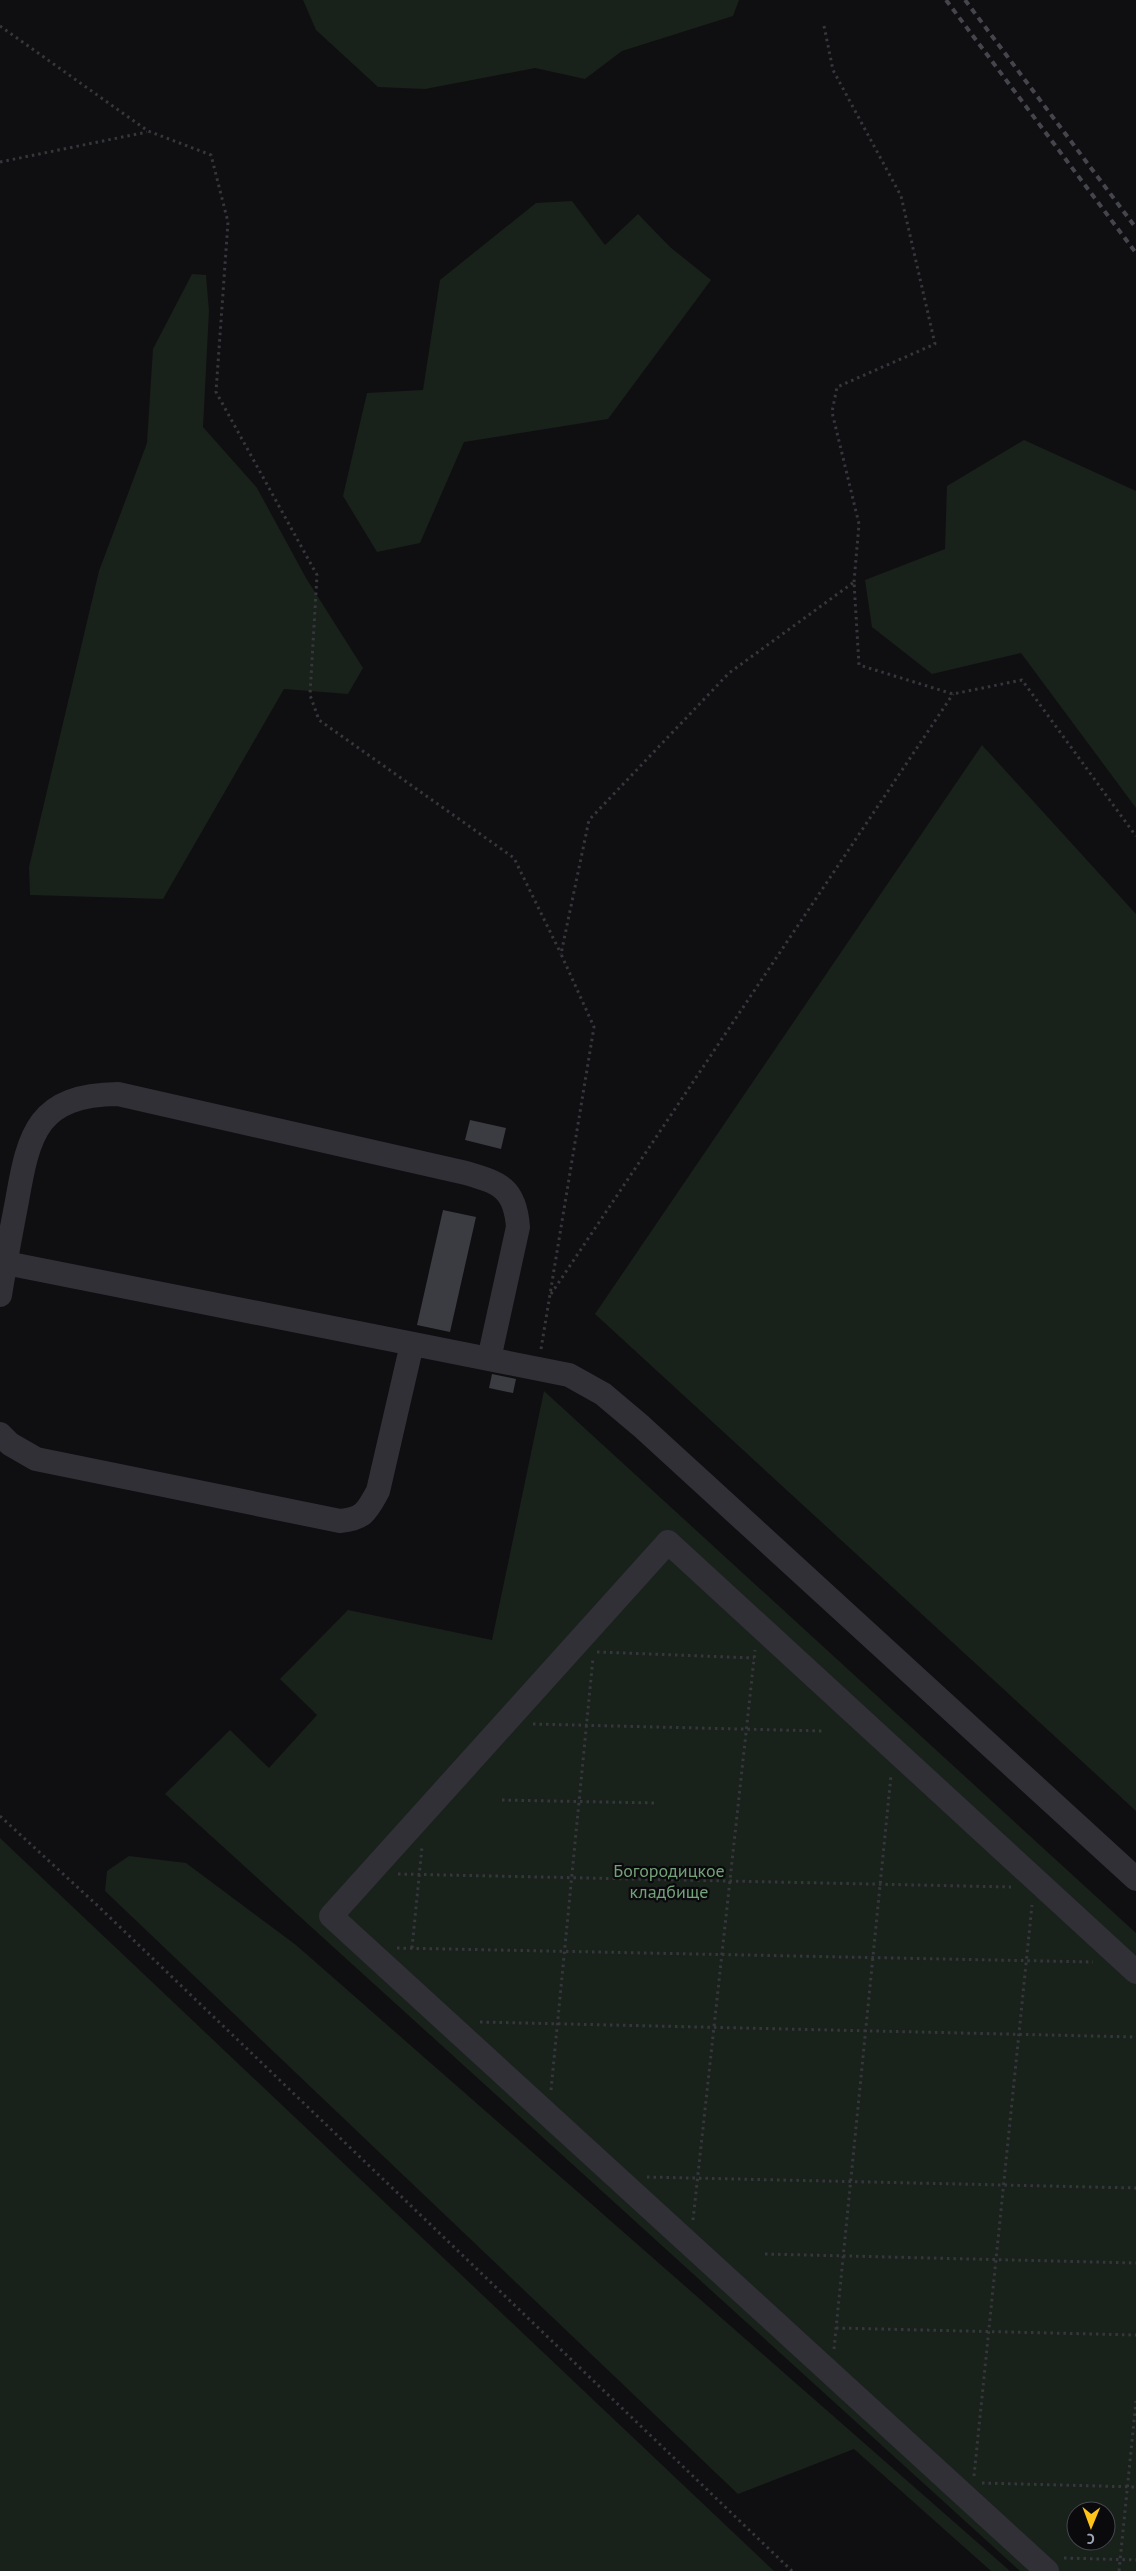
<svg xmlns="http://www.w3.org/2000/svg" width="1136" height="2571" font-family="'PT Sans',sans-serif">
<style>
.green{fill:#19211b;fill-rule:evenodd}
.building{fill:#3b3c41}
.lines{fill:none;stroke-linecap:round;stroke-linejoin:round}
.path{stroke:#36373d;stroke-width:3;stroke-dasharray:2.5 4;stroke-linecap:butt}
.minor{stroke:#303036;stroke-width:24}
.rail{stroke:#45464d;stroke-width:4;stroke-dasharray:6 5;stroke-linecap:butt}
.labels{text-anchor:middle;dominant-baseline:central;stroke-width:4.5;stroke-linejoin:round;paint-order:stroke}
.park-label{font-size:18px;fill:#73a179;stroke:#0a0a0c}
</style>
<rect width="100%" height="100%" fill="#0f0f11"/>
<path class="green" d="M303,0H739L733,16L622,51L585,79L535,68L425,89L378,87L316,30Z
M572,201L605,245L638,214L670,247L711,280L608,419L464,442L420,543L377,552L343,496L367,393L423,390L440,280L536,203Z
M192,274L206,275L209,311L203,427L257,488L306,578L363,668L348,694L284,689L163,899L30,895L29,867L99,571L147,443L153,349Z
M1024,440L1136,491V808L1021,653L932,674L872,627L865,580L945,549L947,486Z
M982,745L1136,914V1811L595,1314Z
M544,1391L1136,1933V2571H1020L165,1794L230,1730L269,1768L317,1715L280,1679L348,1610L492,1640ZM1076,2511H1106V2541H1076Z
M0,1838L774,2571H0Z
M129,1856L186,1863L296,1945L1010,2571H991L854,2449L738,2494L105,1891L107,1871Z"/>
<path class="building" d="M470,1120L506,1128L501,1149L465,1140Z
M443,1210L476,1217L450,1332L417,1325Z
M492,1374L516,1379L513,1393L489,1388Z"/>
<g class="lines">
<path class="path" d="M0,26L148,131L211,155L228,222L216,392L317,575L310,695L319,720L514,858L561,954
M824,26L833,70L901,196L935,344L837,387L832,412L859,524L854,582
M0,162L147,132
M551,1294L953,694
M541,1349L594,1027L561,954L589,820L729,673L854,582L859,665L953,694L1022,680L1136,836
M597,1652L754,1658
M533,1724L822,1731
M502,1800L657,1803
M0,1816L98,1906L792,2571
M398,1874L1011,1887
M397,1948L1093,1962
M412,1948L422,1847
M480,2022L1136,2037
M551,2090L593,1658
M647,2177L1136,2188
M693,2220L755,1650
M765,2254L1136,2263
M836,2328L1136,2335
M834,2349L891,1775
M974,2476L1032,1905
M982,2483L1136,2487
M1064,2558L1136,2560
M1119,2571L1136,2401"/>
<path class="minor" d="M6,1263L569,1375L603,1394L641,1426L1136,1879
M0,1295C5,1264 11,1232 17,1201C29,1132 38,1095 118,1094L466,1173C500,1183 515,1188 518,1227L489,1359
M0,1434L10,1444L36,1459L340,1521C364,1519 367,1511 378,1491L412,1344
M1047,2571L331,1916L668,1542L1136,1972"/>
<path class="rail" d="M946,0L1136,253
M965,0L1136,228"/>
</g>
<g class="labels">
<g class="park-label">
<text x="669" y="1870">Богородицкое<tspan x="669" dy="21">кладбище</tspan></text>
</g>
</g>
<g transform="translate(1091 2526) rotate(181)"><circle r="24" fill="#0a0a0c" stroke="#45474f"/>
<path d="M0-4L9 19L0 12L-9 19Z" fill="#ffc319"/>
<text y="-8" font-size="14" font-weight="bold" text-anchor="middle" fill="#9ea3b3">С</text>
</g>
</svg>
